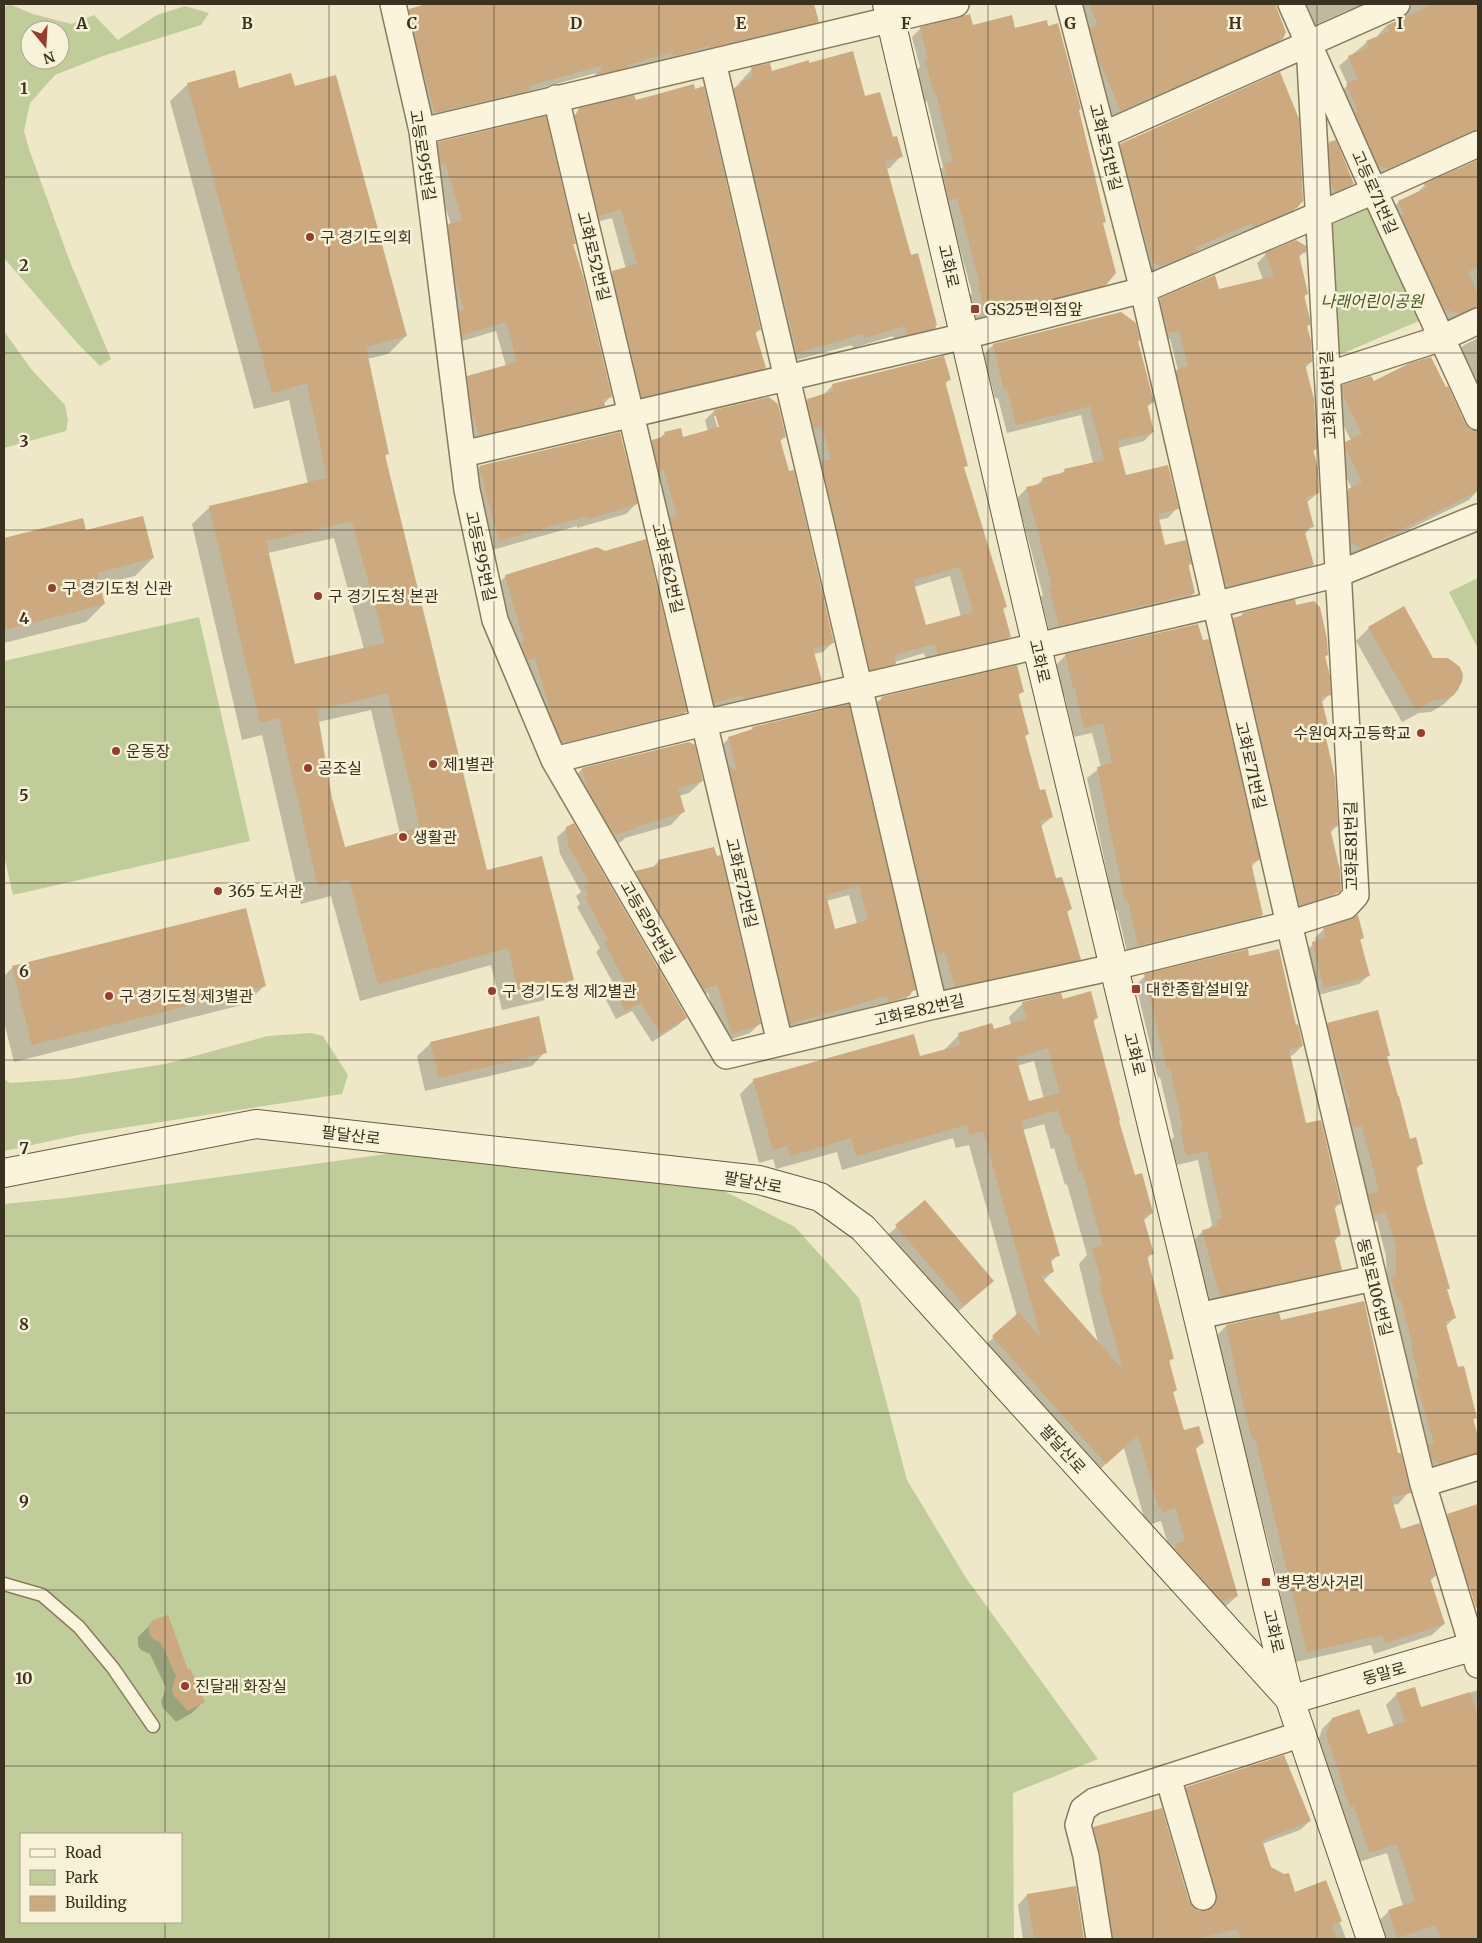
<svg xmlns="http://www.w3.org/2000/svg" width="1482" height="1943" font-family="Merriweather,'Noto Sans KR',serif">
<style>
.green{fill:#c0cd9b;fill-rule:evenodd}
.shadow{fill:#0003;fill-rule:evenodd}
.building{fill:#cca97e;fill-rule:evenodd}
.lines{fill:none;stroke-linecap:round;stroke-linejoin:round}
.lane-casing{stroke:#8a7b5d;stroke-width:15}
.street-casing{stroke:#8a7b5d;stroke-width:28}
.secondary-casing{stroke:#6c5c40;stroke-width:30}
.lane{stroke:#f9f4db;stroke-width:12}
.street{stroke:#f9f4db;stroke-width:25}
.secondary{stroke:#f9f4db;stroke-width:28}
.grid{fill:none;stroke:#3b3120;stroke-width:1;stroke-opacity:0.55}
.poi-dot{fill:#993b2d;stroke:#f6f1d7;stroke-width:2}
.labels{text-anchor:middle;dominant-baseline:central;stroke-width:5;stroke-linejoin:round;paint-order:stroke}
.street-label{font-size:16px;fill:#3b3120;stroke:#f6f1d7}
.poi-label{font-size:16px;fill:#3b3120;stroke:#f6f1d7;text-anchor:start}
.park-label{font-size:16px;font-style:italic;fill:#445727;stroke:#f6f1d7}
.grid-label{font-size:16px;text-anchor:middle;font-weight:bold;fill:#3b3120;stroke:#f6f1d7;stroke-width:5;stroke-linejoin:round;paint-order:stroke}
</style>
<rect width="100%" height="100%" fill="#eee8c8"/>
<path class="green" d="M9,4L33,14L71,24L94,15L118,40L157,15L185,6L209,13L201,25L103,56L55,75L30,103L24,131L29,149L70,262L111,359L100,366L77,343L4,258V8ZM30,30H60V60H30Z
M1369,208L1421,320L1339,355L1331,225Z
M4,331L31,369L65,405L68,420L66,431L4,448Z
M1478,578V649L1449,592Z
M199,617L250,841L13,895L4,856V661Z
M311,1033L323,1036L348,1075L342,1094L83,1134L4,1151V1079L10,1083L69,1079L165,1064L268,1036Z
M394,1153L612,1166L724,1191L795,1227L859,1298L907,1480L966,1578L1098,1759L1013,1793L1014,1939H4V1204L65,1198ZM21,1834H181V1922H21Z"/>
<path class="shadow" d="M432,4H812L817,21L808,31L664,64L663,60L590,83L596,73L527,92L520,99L426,122L400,19L409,10Z
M1080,4H1276L1282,38L1272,48L1112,120Z
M1299,4H1371L1347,13L1346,11L1310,27Z
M1398,4H1478V139L1378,178L1337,95L1348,85L1339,66L1367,42L1379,37L1378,35L1387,25L1401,19V8Z
M972,27L1014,29L1078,111L1102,224L1105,284L1096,293L977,324L970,295L972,293L948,206L936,174L943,167L927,101L925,102L917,70L920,67L912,37L921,28Z
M809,65L864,98L892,139L901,156L890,168L886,169L911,256L936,324L935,328L923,339L896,346L893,336L853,348L852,345L785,363L723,101L752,69L771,72Z
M188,84L239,89L294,88L406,336L388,354L367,359L388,453L384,457L486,872L572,980L554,998L502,1010L491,965L360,1001L331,896L301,904L262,735L242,740L192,524L210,507L308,484L289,400L254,409L170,101ZM334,538L364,649L294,665L268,553ZM371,710L400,834L344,848L331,799L318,722Z
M694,90L760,329L755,334L764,368L755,377L633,406L603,282L613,273L626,269L612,218L589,224L570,119L580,110Z
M438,143L574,243L572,245L611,396L594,415L469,445L458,387L468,377L506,366L496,331L452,344L439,235L451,225L429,153Z
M1330,143L1353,183L1344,192L1326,200L1321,152Z
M1121,145L1296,207L1286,218L1244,235L1243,232L1195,252L1187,260L1151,275L1111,155Z
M1478,161V320L1450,322L1435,318L1389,211L1399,202L1416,194L1424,186Z
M1296,242L1305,251L1298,258L1307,294L1303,298L1309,325L1306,327L1311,362L1305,368L1316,448L1313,452L1318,493L1306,503L1312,526L1304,535L1312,565L1303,574L1221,594L1168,380L1178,370L1170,339L1159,342L1151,308L1160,300L1218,291L1263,280L1257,263L1266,254Z
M1121,313L1137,342L1153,402L1147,407L1153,432L1144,441L1118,448L1125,477L1177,508L1168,518L1158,520L1164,546L1185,542L1190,564L1188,567L1194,593L1185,602L1050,635L1041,597L1043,595L1017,498L1026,489L1036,486L1043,479L1061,474L1065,470L1093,463L1081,415L1007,433L998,398H995L984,354L993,345Z
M1478,338V412L1454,354L1464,345Z
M943,357L950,379L945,384L966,465L963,468L1006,607L1002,610L1009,637L999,647L927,664L924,653L895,662V663L885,674L860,680L797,411L807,400L822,396L832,386ZM950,576L961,617L925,627L914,587Z
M1430,358L1468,429L1478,432V446L1472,449L1473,460L1478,472V483L1476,485L1478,490L1469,500L1352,557L1342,551L1339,500L1352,489L1337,458L1336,453L1351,441L1334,405L1333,396L1343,386L1373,383Z
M714,411L785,437L779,442L833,642L823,652L814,654L821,681L811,690L705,712L643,451L653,441L659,439L665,433L682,438L708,431L705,420ZM714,416H717L721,433H719Z
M619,433L636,504L626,514L577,528V526L489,551L469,478L479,468Z
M82,519L85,532L153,558L135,576L99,585L104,604L86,622L4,643V539Z
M506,576L685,712L676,722L553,752L518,669L496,586Z
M1295,607L1327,655L1324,658L1329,695L1321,703L1329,737L1325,741L1337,826L1330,833L1340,889L1328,902L1291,914L1225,628L1234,619L1239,618L1243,614Z
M1369,628L1432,659L1461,682L1458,690L1444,704L1431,712L1419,713L1402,722L1356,641Z
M1066,655L1258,860L1251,867L1262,915L1252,925L1128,956L1117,910L1115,911L1087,778L1101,767L1092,733L1074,737L1065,697L1063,698L1055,666Z
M1023,691L1018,696L1028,734L1024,737L1040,792L1052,817L1040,827L1055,880L1071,909L1066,913L1079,959L1070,969L945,996L872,708L882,698Z
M848,706L914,990L900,1005L879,1011L877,1005L781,1033L719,748L729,738L749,732L753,728ZM849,895L857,924L834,931L826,901Z
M688,743L702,781L689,793L679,796L683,812L671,825L625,838L621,842L601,847L570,782L582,769Z
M567,828L686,1018L677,1026L652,1042L632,1011L616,1019L606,1000L617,990L596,952L600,948L577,907L580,904L576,896L581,892L560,854L557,837Z
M659,861L759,1024L750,1033L723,1042L708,993L695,997L627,881L636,872L652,868Z
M1324,929L1363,938L1359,941L1368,976L1359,984L1315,996L1304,952L1316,942L1315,938Z
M1249,958L1295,1026L1302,1046L1293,1055L1289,1056L1305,1125L1340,1203L1334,1209L1340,1235L1334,1241L1341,1270L1331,1279L1210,1305L1194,1240L1203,1231L1208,1230L1212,1225L1198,1160L1177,1165L1171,1140L1174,1137L1160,1077L1158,1078L1136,985L1145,976Z
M13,967L264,986L246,1004L14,1062L4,1022V976Z
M1062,1000L1097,1017L1093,1022L1118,1121L1134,1177L1152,1213L1143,1221L1152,1253L1147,1259L1172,1358L1168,1363L1176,1390L1172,1394L1183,1432L1203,1443L1195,1450L1237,1596L1222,1610L1170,1551L1161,1521L1148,1525L1147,1520L1145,1521L1124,1448L1091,1477L979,1351L1017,1316L969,1145L956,1148L953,1138L842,1170L837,1152L776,1169L773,1159L759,1163L740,1094L754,1080L920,1058L945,1051V1049L959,1035L993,1030L1011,1025L1009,1017L1023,1003ZM1034,1061L1044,1099L1028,1103L1017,1066ZM1044,1124L1051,1149L1054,1148L1065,1185L1067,1184L1087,1255L1079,1264L1098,1343L1043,1281L1053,1271L1050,1263L1058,1255L1023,1130Z
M1328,1024L1389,1055L1386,1058L1409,1140L1422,1163L1416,1169L1448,1288L1446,1290L1454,1318L1445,1327L1457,1369L1476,1417L1473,1420L1478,1441V1457L1430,1473L1387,1282L1386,1256L1377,1221L1365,1224L1360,1205L1368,1197L1352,1135L1318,1033Z
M431,1043L545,1052L532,1066L425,1091L417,1056Z
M925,1202L992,1281L950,1319L882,1240Z
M1280,1322L1397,1455L1409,1492L1398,1504L1392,1505L1400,1531L1435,1576L1430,1581L1444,1624L1432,1635L1374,1654L1371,1645L1296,1662L1270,1549L1244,1449H1241L1215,1337L1226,1326Z
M1478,1506V1584L1457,1590L1437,1526L1448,1516Z
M154,1621L187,1672L203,1702L192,1713L176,1722L163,1708L161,1702L166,1688L150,1654L141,1650L138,1646V1637Z
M1478,1690V1939H1385L1379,1921L1389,1911L1403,1906L1387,1853L1359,1862L1344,1815L1340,1816L1317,1745L1322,1729L1332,1719L1367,1735L1394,1727L1386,1705L1397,1694L1421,1709Z
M1187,1788L1310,1821L1300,1830L1262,1844L1270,1868L1294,1893L1325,1882L1346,1939H1103L1085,1837L1094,1828L1188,1902L1192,1908L1199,1912H1208V1903L1177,1797Z
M1075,1888L1083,1939H1023L1018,1905L1027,1895Z"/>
<path class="building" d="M426,4H814L819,22L709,48V46L673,56L672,52L638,62L626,66L627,68L598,74L603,65L529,86L530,90L435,113L422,67L409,9Z
M1089,4H1275L1286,32L1283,39L1121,111L1098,58L1090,28L1098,25Z
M1434,4H1478V130L1472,131L1388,169L1378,165L1355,113L1358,112L1346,84L1358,79L1348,56L1369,47L1366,41L1390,31L1387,26Z
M970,14L973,25L1012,15L1015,28L1047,20L1048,26L1058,23L1081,109L1079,110L1106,222L1103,223L1116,273L1106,285L986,316L978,285L980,284L957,198L949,200L944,177L947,176L944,164L953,162L936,93L934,94L925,60L928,59L920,27Z
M853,51L865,96L880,92L893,137L897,136L903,157L885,161L911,255L918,253L937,325H935L936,328L907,335L905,326L864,338L863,334L797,353L734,88L742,86L740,82L753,78L751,67L770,63L772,71L809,60V63Z
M235,70L239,88L291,73L295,86L336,75L407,336L366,347L389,454L385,455L487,870L542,856L574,980L519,994L508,948L378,984L349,879L318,887L279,718L260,723L209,506L327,478L307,383L272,393L187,83ZM352,521L385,643L295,664L266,541ZM388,693L420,827L345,847L332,798L317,710Z
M1280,72L1299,119L1303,201L1297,208L1254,227L1252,223L1196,247L1198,251L1161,266L1152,262L1120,144Z
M694,84L695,89L704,86L761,330L755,331L766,368L642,397L612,271L637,264L621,209L599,216L575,116L579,108L634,95L636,100Z
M546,116L576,244H573L584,279L612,397L603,399L605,406L479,435L471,408L467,376L517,362L506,322L462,335L459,311L464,310L455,278L448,224L462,220L446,164L441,165L438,142Z
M1336,140L1354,184L1335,192L1331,183L1329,142Z
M1478,160V267L1468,272L1478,295V307L1460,314L1444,309L1401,216L1404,214L1398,201L1428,187L1423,184Z
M1296,240L1306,246V252L1299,255L1308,293V294L1304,295L1310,319V325L1307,326L1311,341L1312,362L1305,364L1314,399L1317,449L1313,450L1318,468L1319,493L1306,497L1314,527L1304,529L1314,565L1230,586L1225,583L1176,370L1188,366L1179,331L1168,333L1160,298L1215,275L1219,289L1274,276L1265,253Z
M1121,312L1136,323L1140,341H1138L1154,402L1147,404L1154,432L1117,441L1126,475L1168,465L1179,509L1158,514L1165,545L1186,540L1192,565L1188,563L1195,593L1059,626L1049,587L1052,586L1026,487L1044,483L1042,478L1065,472L1064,469L1104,460L1090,406L1016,425L1007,389L1004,390L993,344Z
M944,356L951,380L945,381L968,466L964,467L1007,607L1003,608L1011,637L938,654L935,644L894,655L896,664L870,670L821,462L831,459L822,427L814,429L807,399L834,391L832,384ZM960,567L973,612L926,625L913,580Z
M1431,357L1446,387L1448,386L1465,423L1470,429L1478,431V491L1362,549L1351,542L1348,489L1362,482L1346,449L1345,442L1362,434L1343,395L1342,385L1371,376L1374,381L1410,363Z
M769,397L778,404L786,437L780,439L789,471L794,470L834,643L813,649L822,681L744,699L743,695L714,703L670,518L677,516L664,470L659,472L652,440L666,436L664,432L681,428L683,437L719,427L714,410Z
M620,432L638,504L588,519L587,516L499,541L479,466Z
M143,516L154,558L97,573L105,604L4,630V538L83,518L86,530Z
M646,539L687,712L562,743L552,718L535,658L527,660L521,642L524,641L505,575L597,547L605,551Z
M1295,599L1296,605L1314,601L1320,607L1327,639L1328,655L1325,656L1330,676L1331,695L1321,697L1331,737L1326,738L1335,778L1338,826L1330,828L1340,870L1341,890L1338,893L1300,906L1233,618L1243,615L1242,613Z
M1404,606L1433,658H1448L1460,667L1463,675L1462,682L1454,695L1446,699L1434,700L1416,710L1368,627Z
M1198,624L1203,640L1209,639L1260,860L1251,862L1263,915L1138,946L1128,900L1125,901L1097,767L1112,763L1103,723L1084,728L1075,688H1073L1065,654Z
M1017,665L1024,692L1018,693L1029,734L1025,735L1040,790L1045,789L1053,817L1040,821L1056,878L1062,877L1072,909L1067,911L1081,960L955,987L945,952L937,954L877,701L882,700L881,697L885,696Z
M849,704L916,990L910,992L911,995L888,1002L887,996L790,1024L749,848H750L729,766L737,771L728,737L753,729L752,727ZM859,886L868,920L835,929L826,895Z
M689,742L695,745L703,781L678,788L685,812L634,827L635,829L614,835L588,790L582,768Z
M574,823L687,1018L661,1034L641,1003L625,1011L614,990L626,983L604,942L608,940L585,897L589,895L584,887L590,884L568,845L566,827Z
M714,847L717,856L721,855L761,1024L732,1034L717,985L704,989L635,871L660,865L658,860Z
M246,908L266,986L32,1045L12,966Z
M1358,915L1364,938L1360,939L1370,976L1324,988L1312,942L1326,938L1323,928Z
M1248,949L1249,956L1279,949L1296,1025L1298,1024L1303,1046L1289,1049L1306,1123L1321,1120L1341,1204L1334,1205L1341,1235L1334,1237L1342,1270L1220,1297L1202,1230L1218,1226L1216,1220L1222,1218L1207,1151L1186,1156L1180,1129L1183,1128L1170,1068L1167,1069L1144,974Z
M1091,991L1098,1018L1093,1019L1120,1120L1119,1121L1135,1175L1142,1173L1153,1213L1143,1216L1154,1254L1147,1256L1174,1359L1169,1360L1177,1390L1173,1392L1184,1430L1199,1426L1204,1443L1195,1446L1238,1596L1222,1601L1174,1548H1176L1175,1544L1185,1541L1176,1508L1162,1512L1161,1507L1159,1508L1138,1435L1106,1464L992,1336L1019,1312L1041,1338L983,1131L970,1135L967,1125L856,1156L851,1138L790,1156L787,1146L773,1150L753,1079L914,1034L920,1056L961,1045L958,1033L992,1023L994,1029L1027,1019L1022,1002L1061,993L1063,999ZM1048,1048L1060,1093L1029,1101L1016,1057ZM1058,1110L1065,1135L1069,1134L1079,1172L1082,1171L1103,1245L1092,1248L1102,1282L1099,1283L1123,1370L1040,1276L1054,1272L1050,1258L1060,1256L1021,1121Z
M1378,1010L1390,1056H1387L1398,1096H1399L1410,1139L1416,1137L1423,1164L1416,1166L1425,1202L1450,1289H1447L1456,1318L1445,1321L1458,1367L1464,1366L1477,1418L1473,1419L1478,1436V1453L1440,1464L1432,1459L1428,1445L1434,1443L1415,1379L1419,1378L1411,1346H1413L1400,1298L1397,1299L1391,1277L1396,1276V1246L1386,1212L1374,1215L1369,1194L1379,1192L1362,1126L1353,1128L1348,1109L1351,1108L1327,1023Z
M539,1016L547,1053L439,1078L430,1042Z
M925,1200L994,1281L964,1306L895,1225Z
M1364,1301L1398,1453H1401L1411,1493L1391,1497L1401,1529L1420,1523L1436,1576L1430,1578L1445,1624L1385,1643L1382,1635L1307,1652L1255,1438L1252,1439L1241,1395L1226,1325L1279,1313L1281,1320Z
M1478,1504V1607L1476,1608L1447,1514Z
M168,1615L188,1670L190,1668L205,1702L188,1711L174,1696L172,1690L176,1676L161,1643L153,1639L149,1634V1625L153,1620Z
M1415,1687L1421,1707L1470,1692L1478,1719V1939H1441L1436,1925L1397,1938L1388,1910L1415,1901L1397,1844L1369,1853L1354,1806L1350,1807L1326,1734L1332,1718L1359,1709L1368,1734L1405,1722L1396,1693Z
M1284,1755L1311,1821L1262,1840L1271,1867L1284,1874L1289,1873L1295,1892L1326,1880L1342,1921L1332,1925L1337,1939H1241L1237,1929L1197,1939H1113L1100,1854L1093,1827L1162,1808L1189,1901L1193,1907L1199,1911H1207L1214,1907L1217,1901V1893L1186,1787Z
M1076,1886L1084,1939H1034L1027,1894Z"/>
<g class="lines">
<g class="lane-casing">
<path id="lane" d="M4,1584L42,1595L79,1627L113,1668L153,1726"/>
</g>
<g class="street-casing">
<path id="street" d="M393,4L422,131L467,490L495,620L554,760L726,1056L934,1006L1114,967L1289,924L1346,906L1356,895L1309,44
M1069,4L1143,290L1289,924L1423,1484L1478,1665
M1291,4L1374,191L1478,417
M713,62L934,1006
M556,98L780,1043
M422,131L956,4
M1103,135L1397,4
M1327,375L1442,338L1478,321
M463,454L965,336L1143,290L1374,191L1478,144
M554,760L704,723L1214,605L1338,574L1478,517
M1198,1316L1373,1278
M1423,1484L1478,1467
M1168,1777L1203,1897
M1099,1939L1086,1856L1078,1825L1083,1809L1094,1801L1302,1734"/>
</g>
<g class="secondary-casing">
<path id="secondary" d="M887,4L1037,647L1290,1700L1371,1939
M4,1173L256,1124L759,1180L820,1197L863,1228L1288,1697
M1290,1700L1478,1645"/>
</g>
<use href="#lane" class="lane"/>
<use href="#street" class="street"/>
<use href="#secondary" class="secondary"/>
</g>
<path class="grid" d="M165,4V1834M329,4V1939M494,4V1939M659,4V1939M823,4V1939M988,4V1939M1153,4V1939M1317,4V1939M4,177H1478M4,353H1478M4,530H1478M4,707H1478M4,883H1478M4,1060H1478M4,1236H1478M4,1413H1478M4,1590H1478M4,1766H1478M165,1922V1939"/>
<g class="poi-dot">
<circle cx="310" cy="237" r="5"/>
<rect x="970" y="304" width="10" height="10" rx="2.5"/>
<circle cx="52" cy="588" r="5"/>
<circle cx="318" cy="596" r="5"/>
<circle cx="1421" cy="733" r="5"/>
<circle cx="116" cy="751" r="5"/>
<circle cx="433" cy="764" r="5"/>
<circle cx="308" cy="768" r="5"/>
<circle cx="403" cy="837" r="5"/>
<circle cx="218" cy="891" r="5"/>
<rect x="1131" y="984" width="10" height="10" rx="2.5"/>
<circle cx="492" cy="991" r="5"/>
<circle cx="109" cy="996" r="5"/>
<rect x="1261" y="1577" width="10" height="10" rx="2.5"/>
<circle cx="185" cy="1686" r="5"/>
</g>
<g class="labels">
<g class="street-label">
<text transform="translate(1106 147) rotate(76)">고화로51번길</text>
<text transform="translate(423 155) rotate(81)">고등로95번길</text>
<text transform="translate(1375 192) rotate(66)">고등로71번길</text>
<text transform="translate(594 256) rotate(76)">고화로52번길</text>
<text transform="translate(949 266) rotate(77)">고화로</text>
<text transform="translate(1328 395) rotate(-93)">고화로61번길</text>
<text transform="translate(481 556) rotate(78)">고등로95번길</text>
<text transform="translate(668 568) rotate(77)">고화로62번길</text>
<text transform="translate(1040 661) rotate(77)">고화로</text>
<text transform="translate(1251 765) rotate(77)">고화로71번길</text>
<text transform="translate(1351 846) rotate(-91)">고화로81번길</text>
<text transform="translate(742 883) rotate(77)">고화로72번길</text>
<text transform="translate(648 922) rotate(60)">고등로95번길</text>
<text transform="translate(919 1010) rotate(-13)">고화로82번길</text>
<text transform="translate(1135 1054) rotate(76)">고화로</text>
<text transform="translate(351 1135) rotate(7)">팔달산로</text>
<text transform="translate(753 1182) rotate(10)">팔달산로</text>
<text transform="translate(1375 1287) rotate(76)">동말로106번길</text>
<text transform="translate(1063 1449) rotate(48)">팔달산로</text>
<text transform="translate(1274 1631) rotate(77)">고화로</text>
<text transform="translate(1384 1673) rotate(-16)">동말로</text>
</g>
<g class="poi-label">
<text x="320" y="237">구 경기도의회</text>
<text x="985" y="309">GS25편의점앞</text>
<text x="62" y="588">구 경기도청 신관</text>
<text x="328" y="596">구 경기도청 본관</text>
<text x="1411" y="733" text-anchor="end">수원여자고등학교</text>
<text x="126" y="751">운동장</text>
<text x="443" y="764">제1별관</text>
<text x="318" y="768">공조실</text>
<text x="413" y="837">생활관</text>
<text x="228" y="891">365 도서관</text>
<text x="1146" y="989">대한종합설비앞</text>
<text x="502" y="991">구 경기도청 제2별관</text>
<text x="119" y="996">구 경기도청 제3별관</text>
<text x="1276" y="1582">병무청사거리</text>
<text x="195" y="1686">진달래 화장실</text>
</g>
<g class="park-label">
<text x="1372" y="301">나래어린이공원</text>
</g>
</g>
<g class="grid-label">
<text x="82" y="29">A</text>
<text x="247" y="29">B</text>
<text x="412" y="29">C</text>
<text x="576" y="29">D</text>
<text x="741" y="29">E</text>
<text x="906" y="29">F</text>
<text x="1070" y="29">G</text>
<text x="1235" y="29">H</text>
<text x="1400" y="29">I</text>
<text x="24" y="94">1</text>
<text x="24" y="271">2</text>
<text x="24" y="447">3</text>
<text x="24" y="624">4</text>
<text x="24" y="801">5</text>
<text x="24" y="977">6</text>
<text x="24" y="1154">7</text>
<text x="24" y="1330">8</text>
<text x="24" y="1507">9</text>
<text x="24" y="1684">10</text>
</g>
<rect width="1482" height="1943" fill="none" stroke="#3b3120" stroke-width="10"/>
<rect x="20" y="1833" width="162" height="90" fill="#f6f1d7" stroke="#aba48e"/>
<rect x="30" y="1849" width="25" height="8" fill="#f9f4db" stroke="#aba48e"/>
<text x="65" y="1858" font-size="15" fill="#3b3120">Road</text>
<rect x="30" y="1870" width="25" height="15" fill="#c0cd9b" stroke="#aba48e"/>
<text x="65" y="1883" font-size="15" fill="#3b3120">Park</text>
<rect x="30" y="1896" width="25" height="15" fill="#cca97e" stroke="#aba48e"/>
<text x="65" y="1908" font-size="15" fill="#3b3120">Building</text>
<g transform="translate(45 45) rotate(162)"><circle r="24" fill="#f6f1d7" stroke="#aba48e"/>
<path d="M0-4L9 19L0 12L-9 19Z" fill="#993b2d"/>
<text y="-8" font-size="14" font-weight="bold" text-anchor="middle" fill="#3b3120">N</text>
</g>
</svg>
